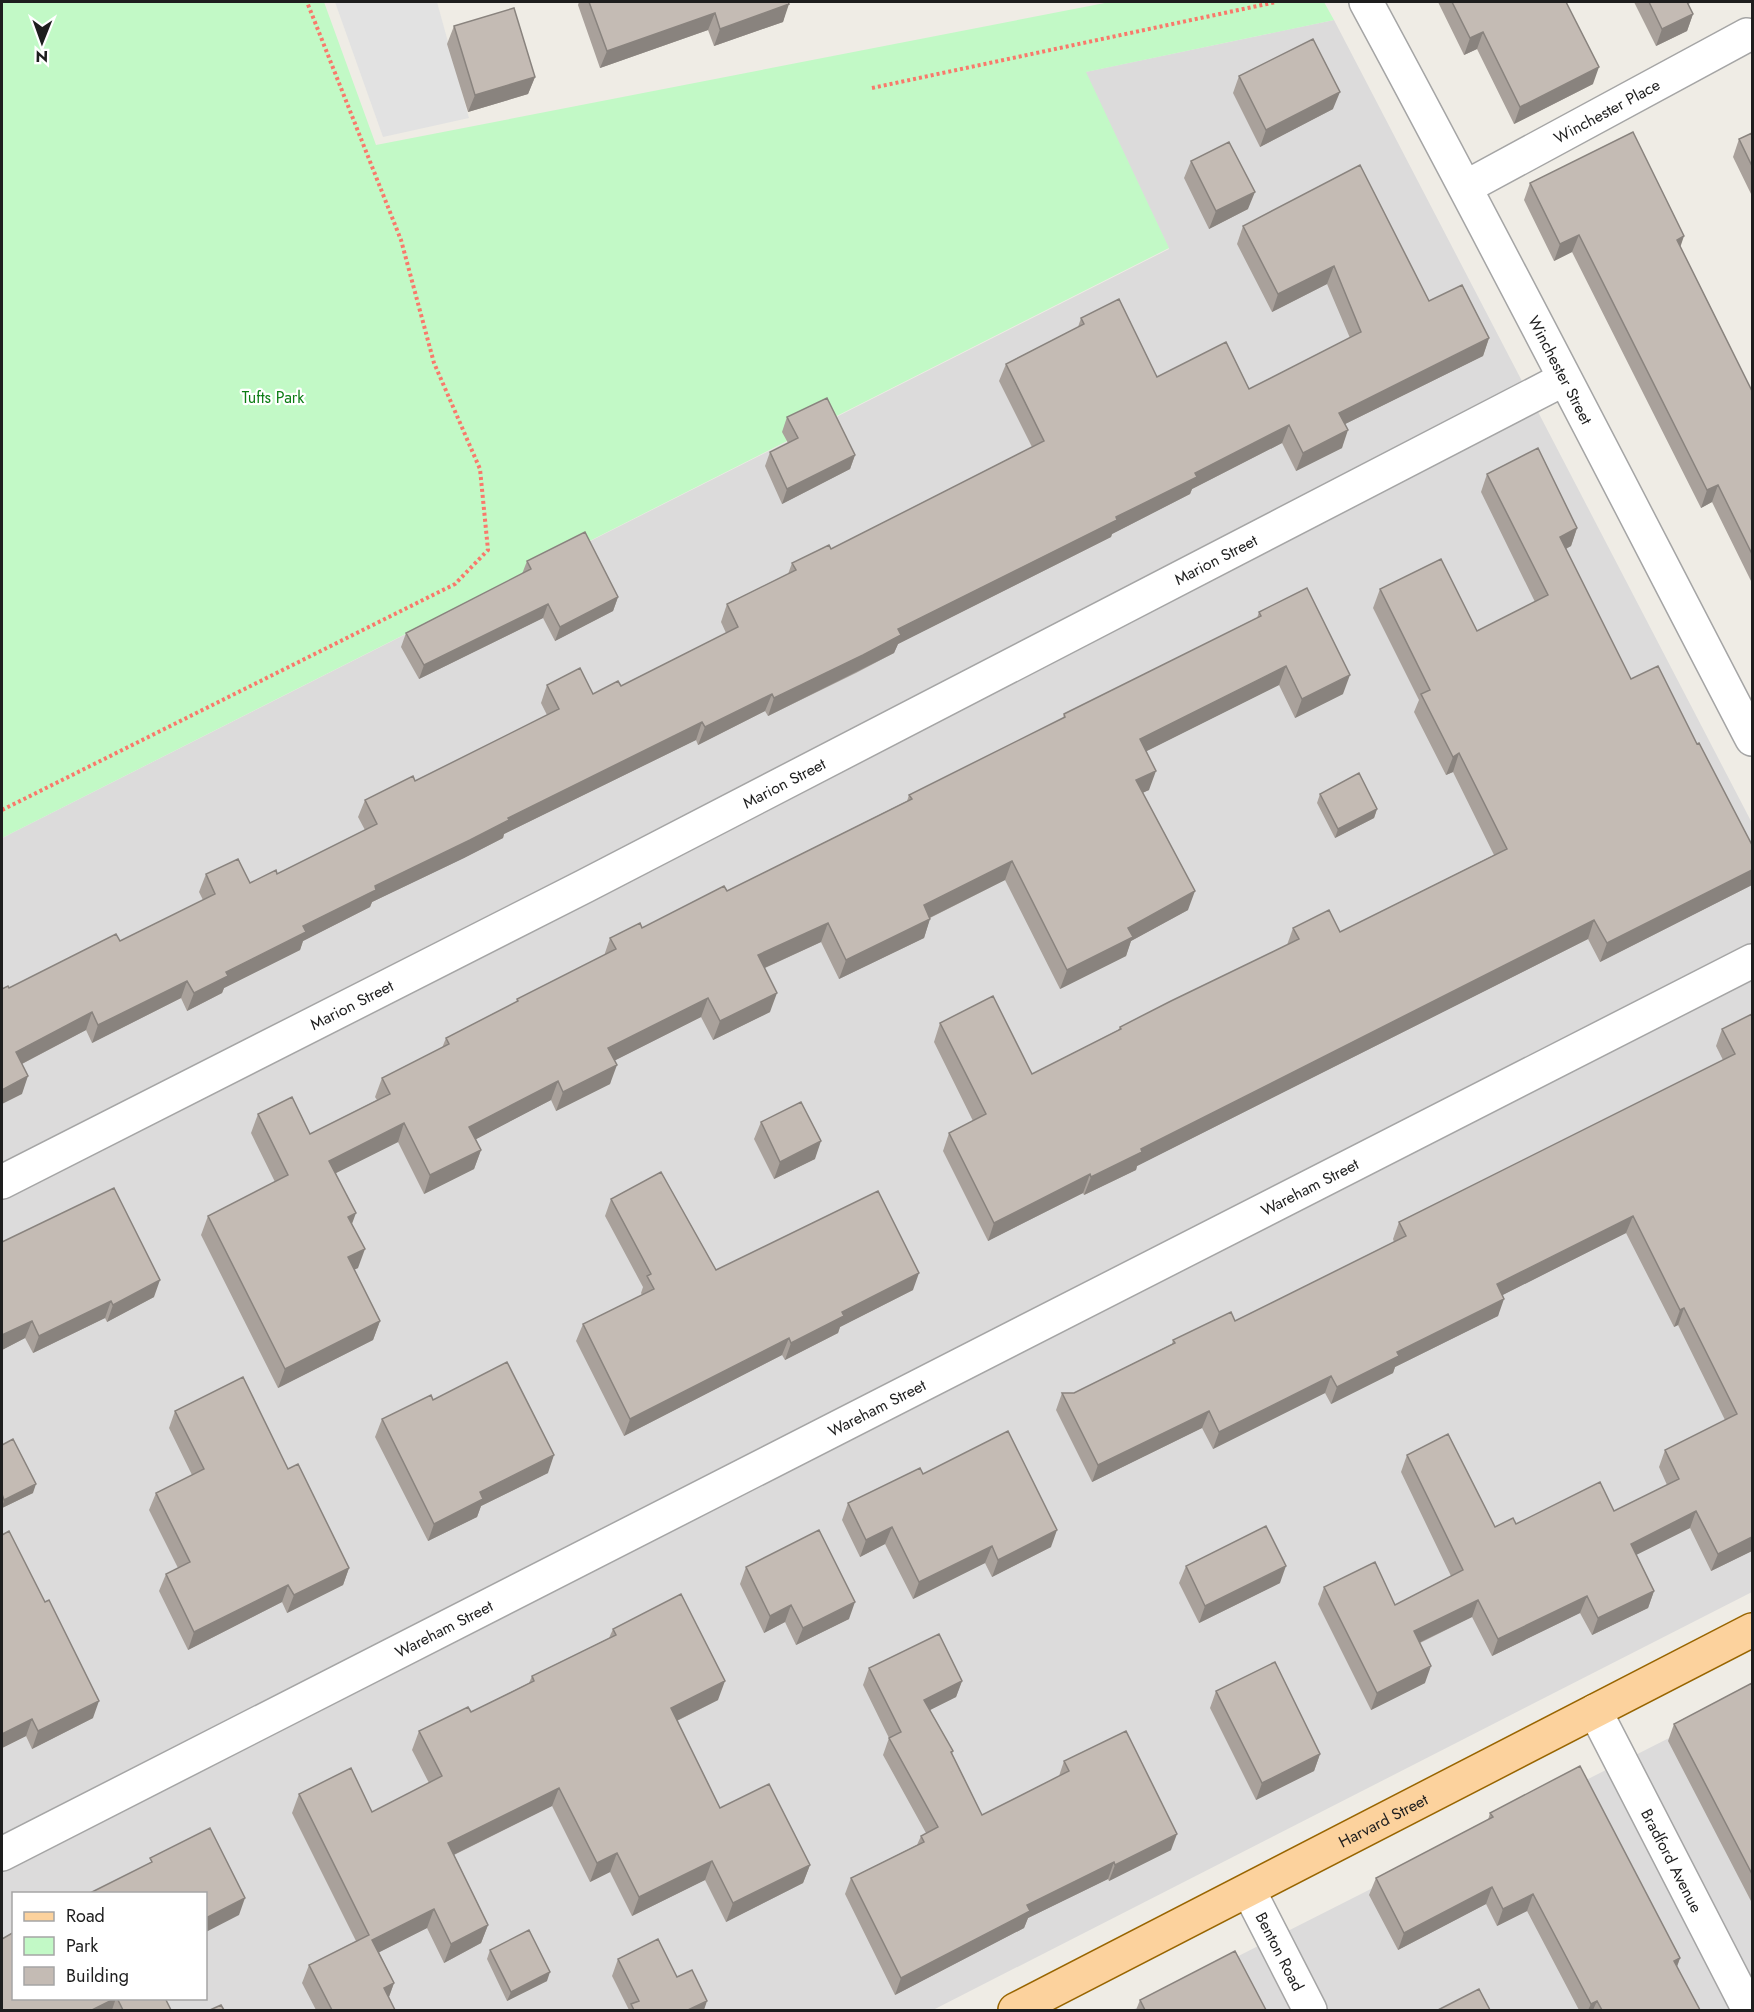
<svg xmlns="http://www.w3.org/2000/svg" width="1754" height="2012" font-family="Jost,sans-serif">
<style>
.residential{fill:#dcdbdb;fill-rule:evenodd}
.park{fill:#c2f9c6}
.parking{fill:#e2e2e2}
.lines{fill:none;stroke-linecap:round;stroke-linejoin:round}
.minor-casing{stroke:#a5a5a5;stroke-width:36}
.major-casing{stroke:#986500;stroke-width:36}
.path{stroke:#f9796b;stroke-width:4;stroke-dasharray:3 3;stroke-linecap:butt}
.minor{stroke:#fff;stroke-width:33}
.major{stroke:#fcd29d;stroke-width:33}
.wall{fill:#a9a19b}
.shaded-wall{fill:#89837e}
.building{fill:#c4bbb4;stroke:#89837e;stroke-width:1.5}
.labels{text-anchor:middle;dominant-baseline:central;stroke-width:4.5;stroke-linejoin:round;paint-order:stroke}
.street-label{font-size:16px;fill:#1e1e1e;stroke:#fff}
.park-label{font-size:16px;fill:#0c7d14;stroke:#fff}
</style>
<rect width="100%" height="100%" fill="#efece5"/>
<path class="residential" d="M1334,20L1752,823V1592L933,2010H2V838L1169,249L1085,72ZM14,1894H206V1998H14Z
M1752,1696V2010H1132Z"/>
<path class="park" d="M2,2H324L376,145L1110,2H1324L1334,20L1086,72L1169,248L2,838Z"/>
<path class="parking" d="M335,2H437L469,118L383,137Z"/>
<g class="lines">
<g class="minor-casing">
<g id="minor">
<path id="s1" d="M1366,2C1498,246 1624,493 1752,739"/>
<path id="s2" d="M1466,187L1747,35"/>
<path id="s3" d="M2,1182L585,886L1564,379"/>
<path id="s4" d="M1595,1711L1749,2010"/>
<path id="s5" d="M2,1854L1752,961"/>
<path id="s6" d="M1249,1891L1310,2010"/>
</g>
</g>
<g class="major-casing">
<g id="major">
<path id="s7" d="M1015,2010L1752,1630"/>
</g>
</g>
<path class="path" d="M872,88L1276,2
M2,810L455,584L488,550L480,469L434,363L401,240L307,2"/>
<use href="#minor" class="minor"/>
<use href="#major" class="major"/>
</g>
<path class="wall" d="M579,2H788L783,22L714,46L708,30L600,68L578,5Z
M1438,2H1566L1593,84L1514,124L1477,49L1464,55Z
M1634,2H1693L1688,4L1693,14L1687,31L1656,46Z
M454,26L535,77L528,94L468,112L447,44Z
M1239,76L1333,109L1260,147L1233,93Z
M1752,133V196L1733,157L1739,139Z
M1191,161L1248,209L1209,229L1184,178Z
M1530,183L1680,246L1752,391V583L1712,502L1701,508L1572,252L1554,261L1524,200Z
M1243,226L1429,301L1489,338L1483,356L1345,424L1342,448L1296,471L1282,443L1192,489L1190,494L1112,534L1111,537L898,644L894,653L856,673L768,716L765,711L698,745L696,740L504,834L503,838L464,858L372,902L370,907L303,941L300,950L224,988L222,993L187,1011L181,998L92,1043L86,1030L22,1064V1094L9,988L120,941L203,900L199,892L206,874L250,883L277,874L365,830L358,817L365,800L415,781L547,715L541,703L547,685L593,694L621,686L726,633L721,622L727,604L788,574L792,563L831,549L1032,447L999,381L1006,364L1078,327L1081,318L1157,377L1249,389L1350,338L1327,284L1272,312L1237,244Z
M787,417L855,455L850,469L782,504L765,466L770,452L788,443L782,432Z
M1487,474L1577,528L1571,546L1566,549L1631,679L1697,744L1752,845V885L1600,962L1588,939L1137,1166L1136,1170L1084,1195L1083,1193L988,1241L943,1151L949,1133L973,1121L934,1042L940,1023L1032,1074L1118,1030L1120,1027L1287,945L1293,928L1340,932L1494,855L1453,772L1446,775L1414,712L1419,700L1373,608L1380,589L1477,631L1535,602L1481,492Z
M527,561L618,597L613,611L555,641L543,618L419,679L401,647L406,633L522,574Z
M1259,612L1343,694L1295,718L1279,685L1146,751L1149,790L1142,793L1188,910L1131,941L1126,956L1060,989L1005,880L930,918L924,938L839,979L821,942L765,968L770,1012L713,1040L701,1017L615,1060L610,1084L556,1111L551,1100L476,1139L481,1150L474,1169L424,1194L398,1142L336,1173L352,1224L358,1268L354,1269L380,1321L373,1340L278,1388L201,1235L208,1216L275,1182L251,1133L258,1114L310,1134L377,1100L375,1097L382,1078L442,1048L446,1038L516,1002L517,999L604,956L610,938L642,928L727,891L907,801L909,795L1063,718L1064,714L1257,618Z
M1320,794L1377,809L1374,818L1335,838L1317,803Z
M1752,1014V1551L1711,1571L1690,1528L1636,1555L1654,1591L1648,1608L1592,1635L1580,1613L1492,1656L1472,1617L1420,1643L1425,1683L1371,1710L1318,1604L1324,1587L1395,1605L1451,1576L1401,1472L1407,1455L1495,1527L1614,1511L1667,1485L1659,1467L1665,1450L1725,1420L1678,1325L1674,1327L1626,1233L1502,1295L1498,1316L1395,1367L1393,1373L1331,1404L1325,1393L1213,1449L1202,1428L1092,1482L1056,1410L1062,1393H1074L1172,1344L1173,1340L1235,1321L1394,1242L1393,1239L1399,1222L1723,1060L1716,1046L1722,1029Z
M761,1122L815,1159L774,1179L754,1139Z
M611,1199L716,1270L913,1290L840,1327L838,1333L785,1360L782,1355L624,1436L576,1341L583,1324L642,1295L641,1293L643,1287L605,1216Z
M2,1242L154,1297L107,1322L105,1318L33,1353L25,1338L2,1350Z
M433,1400L548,1473L481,1506L477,1517L428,1541L375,1437L382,1419Z
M175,1411L288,1469L349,1568L343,1585L287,1613L282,1602L188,1650L159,1591L166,1574L178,1568L149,1510L156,1493L192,1475L169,1428Z
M2,1445L33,1493L2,1508Z
M923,1474L1051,1547L992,1577L985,1563L913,1599L885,1544L860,1557L842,1520L848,1503Z
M2,1535L93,1718L32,1749L26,1736L2,1748Z
M1186,1566L1280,1583L1199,1623L1179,1583Z
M746,1567L849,1619L796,1645L785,1622L764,1633L740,1584Z
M613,1629L718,1700L677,1721L720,1808L810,1865L803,1883L726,1922L705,1880L632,1916L610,1872L590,1882L552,1806L454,1855L488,1925L481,1943L444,1963L427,1928L379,1952L394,1983L389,1997L395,2010H316L302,1983L309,1965L356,1941L292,1813L299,1794L372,1812L429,1783L412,1750L419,1731L471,1712L529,1683L532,1676L609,1638Z
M869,1668L962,1681L956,1697L930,1710L953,1751L952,1754L982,1815L1059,1776L1064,1761L1171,1850L1109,1881L1108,1879L1028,1918L1024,1928L895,1995L845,1894L851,1878L917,1845L921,1836L926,1833L883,1755L889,1738L863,1685Z
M1752,1683V1903L1668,1741L1674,1724Z
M1216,1691L1320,1754L1314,1771L1256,1800L1210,1708Z
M1490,1813L1680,1958L1677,1967L1700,2010H1579L1527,1911L1497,1926L1486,1904L1398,1950L1369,1895L1376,1878L1488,1820Z
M2,1939L165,1998L171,2010H2Z
M490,1950L547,1981L507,2001L487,1959Z
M618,1959L677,1977L704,2010H629L612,1976Z
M1140,2000L1266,2010H1136Z"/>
<path class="shaded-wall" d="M789,4L783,22L714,46L720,29Z
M715,13L708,30L600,68L607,51Z
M1693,14L1687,31L1656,46L1662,29Z
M1483,32L1477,49L1464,55L1470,38Z
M1599,67L1593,84L1514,124L1520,107Z
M535,77L528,94L468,112L475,95Z
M1340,92L1333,109L1260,147L1266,130Z
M1255,192L1248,209L1209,229L1216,211Z
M1579,235L1572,252L1554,261L1560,244Z
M1684,236L1678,254L1677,240Z
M1334,266L1327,284L1272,312L1278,294Z
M1489,338L1483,356L1333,430L1339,413Z
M1289,425L1282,443L1192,489L1190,494L1112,534L1111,537L898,644L894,653L768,716L774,698L898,629L1116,517L1195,473Z
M1348,430L1342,448L1296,471L1303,453Z
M855,455L850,469L782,504L787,489Z
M1718,485L1712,502L1701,508L1707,490Z
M1577,528L1571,546L1553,555L1560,537Z
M618,597L613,611L555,641L560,627Z
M548,604L543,618L419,679L424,665Z
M1286,666L1279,685L1133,758L1140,739Z
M1350,675L1343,694L1295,718L1302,699Z
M772,694L765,711L698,745L705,727Z
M702,722L696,740L504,834L503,838L464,858L372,902L370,907L303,941L300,950L224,988L222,993L187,1011L194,993L226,972L303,926L375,886L508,818Z
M1459,753L1453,772L1446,775L1453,757Z
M1156,771L1149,790L1129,799L1136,780Z
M1377,809L1374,818L1335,838L1338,829Z
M1012,861L1005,880L917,924L924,905Z
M1752,870V885L1600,962L1607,943Z
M1195,891L1188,910L1131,941L1126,956L1060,989L1067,970L1128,928Z
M930,919L924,938L839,979L846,960Z
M1594,920L1588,939L1137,1166L1136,1170L1084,1195L1091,1177L1141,1149Z
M828,923L821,942L751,974L758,955Z
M187,981L181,998L92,1043L98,1025Z
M777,993L770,1012L713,1040L720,1021Z
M708,998L701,1017L602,1067L608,1048Z
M92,1012L86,1030L10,1070L16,1052Z
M617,1065L610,1084L556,1111L563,1092Z
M28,1076L22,1094L2,1104V1090Z
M558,1081L551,1100L463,1146L469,1127Z
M404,1123L398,1142L322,1180L329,1161Z
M821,1141L815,1159L774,1179L780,1162Z
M481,1150L474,1169L424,1194L430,1175Z
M1090,1174L1083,1193L988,1241L994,1223Z
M356,1213L349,1232L348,1217Z
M1633,1216L1626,1233L1491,1301L1497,1284Z
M365,1249L358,1268L341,1276L348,1257Z
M919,1273L913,1290L840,1327L838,1333L785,1360L791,1343L842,1312Z
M160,1280L154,1297L107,1322L113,1305Z
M1504,1299L1498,1316L1395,1367L1393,1373L1331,1404L1337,1387L1397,1352Z
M111,1301L105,1318L33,1353L39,1336Z
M1684,1308L1678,1325L1674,1327L1680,1310Z
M32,1321L25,1338L2,1350V1335Z
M380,1321L373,1340L278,1388L285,1369Z
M789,1338L782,1355L624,1436L630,1419Z
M1331,1376L1325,1393L1213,1449L1219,1432Z
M1209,1411L1202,1428L1092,1482L1098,1465Z
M554,1455L548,1473L481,1506L477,1517L428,1541L434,1524L480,1492Z
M36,1484L33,1493L2,1508L4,1500Z
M1696,1511L1690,1528L1624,1561L1631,1544Z
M892,1527L885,1544L860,1557L866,1540Z
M1057,1530L1051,1547L992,1577L998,1560Z
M1752,1537V1551L1711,1571L1718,1554Z
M992,1546L985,1563L913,1599L919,1582Z
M1286,1566L1280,1583L1199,1623L1205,1606Z
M349,1568L343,1585L287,1613L294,1595Z
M288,1585L282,1602L188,1650L194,1632Z
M1654,1591L1648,1608L1592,1635L1598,1618Z
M1587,1596L1580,1613L1492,1656L1498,1639Z
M1478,1600L1472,1617L1408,1648L1414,1631Z
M855,1602L849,1619L796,1645L803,1628Z
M791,1605L785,1622L764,1633L770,1616Z
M1431,1666L1425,1683L1371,1710L1377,1693Z
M725,1681L718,1700L664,1727L671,1708Z
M962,1681L956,1697L918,1716L924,1700Z
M99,1701L93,1718L32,1749L38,1731Z
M32,1719L26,1736L2,1748V1734Z
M1320,1754L1314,1771L1256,1800L1262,1783Z
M559,1788L552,1806L441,1861L448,1843Z
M1177,1834L1171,1850L1109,1881L1115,1865Z
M617,1853L610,1872L590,1882L597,1863Z
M712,1861L705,1880L632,1916L639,1897Z
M1114,1862L1108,1879L1028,1918L1024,1928L895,1995L901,1978L1027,1905Z
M810,1865L803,1883L726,1922L733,1903Z
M1492,1887L1486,1904L1398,1950L1404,1933Z
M1533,1894L1527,1911L1497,1926L1503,1909Z
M245,1898L239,1915L206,1932V1918Z
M434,1909L427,1928L366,1959L372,1940Z
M488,1925L481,1943L444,1963L451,1944Z
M1680,1958L1674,1974V1961Z
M550,1972L547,1981L507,2001L511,1992Z
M394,1983L387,2002L384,1988Z
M116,1998L112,2010H92Z
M707,2001L704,2010H688Z
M1597,2001L1593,2010H1588L1591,2004Z"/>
<path class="building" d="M589,2H788L789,4L720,29L715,13L607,51Z
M1452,2H1566L1599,67L1520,107L1483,32L1470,38Z
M1649,2H1687L1693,14L1662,29Z
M514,8L535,77L475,95L454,26Z
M1313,39L1340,92L1266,130L1239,76Z
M1633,132L1684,236L1677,240L1752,391V554L1718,485L1707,490L1579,235L1560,244L1530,183Z
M1752,133V166L1739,139Z
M1229,142L1255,192L1216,211L1191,161Z
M1360,165L1429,301L1462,285L1489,338L1339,413L1348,430L1303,453L1289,425L1195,473L1197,477L1116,517L1117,520L898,629L901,635L863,655L774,698L772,694L705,727L702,722L508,818L509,820L470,840L375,886L376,890L303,926L306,932L226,972L228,976L194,993L187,981L98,1025L92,1012L16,1052L28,1076L2,1090V989L8,986L9,988L116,934L120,941L215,894L206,874L238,859L250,883L276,870L277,874L377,824L365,800L413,776L415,781L559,709L547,685L580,668L593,694L618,681L621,686L738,627L727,604L796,570L792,563L829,545L831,549L1044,441L1006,364L1084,324L1081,318L1119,299L1157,377L1226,342L1249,389L1361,332L1334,266L1278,294L1243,226Z
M827,398L855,455L787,489L770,452L798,438L787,417Z
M1538,448L1577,528L1560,537L1631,679L1658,666L1697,744L1699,743L1752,845V870L1607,943L1594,920L1141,1149L1142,1152L1091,1177L1090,1174L994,1223L949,1133L986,1114L940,1023L993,996L1032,1074L1121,1029L1120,1027L1171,1001L1299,939L1293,928L1329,910L1340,932L1507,849L1459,753L1453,757L1421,694L1430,690L1380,589L1441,559L1477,631L1548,595L1487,474Z
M585,532L618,597L560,627L548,604L424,665L406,633L531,569L527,561Z
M1307,588L1350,675L1302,699L1286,666L1140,739L1156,771L1136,780L1195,891L1128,928L1133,937L1067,970L1012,861L924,905L930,919L846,960L828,923L758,955L777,993L720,1021L708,998L608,1048L617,1065L563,1092L558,1081L469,1127L481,1150L430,1175L404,1123L329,1161L356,1213L348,1217L365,1249L348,1257L380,1321L285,1369L208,1216L288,1175L258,1114L292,1097L310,1134L390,1094L382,1078L449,1044L446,1038L518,1001L517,999L616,949L610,938L640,923L642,928L724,886L727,891L912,799L909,795L1065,717L1064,714L1261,616L1259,612Z
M1359,773L1377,809L1338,829L1320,794Z
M1752,1014V1537L1718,1554L1696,1511L1631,1544L1654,1591L1598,1618L1587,1596L1498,1639L1478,1600L1414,1631L1431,1666L1377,1693L1324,1587L1375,1562L1395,1605L1463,1570L1407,1455L1448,1434L1495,1527L1513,1518L1516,1524L1600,1482L1614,1511L1679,1479L1665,1450L1737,1414L1684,1308L1680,1310L1633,1216L1497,1284L1504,1299L1397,1352L1399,1356L1337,1387L1331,1376L1219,1432L1209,1411L1098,1465L1062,1393H1074L1175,1343L1173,1340L1231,1312L1235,1321L1406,1236L1399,1222L1735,1054L1722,1029Z
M801,1102L821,1141L780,1162L761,1122Z
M661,1172L716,1270L878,1191L919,1273L842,1312L844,1316L791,1343L789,1338L630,1419L583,1324L654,1289L647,1276L651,1274L611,1199Z
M114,1188L160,1280L113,1305L111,1301L39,1336L32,1321L2,1335V1242Z
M507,1362L554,1455L480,1492L483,1499L434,1524L382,1419L431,1395L433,1400Z
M243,1377L288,1469L298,1464L349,1568L294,1595L288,1585L194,1632L166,1574L190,1562L156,1493L204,1469L175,1411Z
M1008,1431L1057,1530L998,1560L992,1546L919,1582L892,1527L866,1540L848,1503L920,1468L923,1474Z
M13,1439L36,1484L4,1500L2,1494V1445Z
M1266,1526L1286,1566L1205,1606L1186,1566Z
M819,1530L855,1602L803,1628L791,1605L770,1616L746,1567Z
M9,1531L45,1602L49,1600L99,1701L38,1731L32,1719L2,1734V1535Z
M681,1594L725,1681L671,1708L720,1808L769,1784L810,1865L733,1903L712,1861L639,1897L617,1853L597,1863L559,1788L448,1843L488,1925L451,1944L434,1909L372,1940L394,1983L384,1988L395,2010H332L309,1965L369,1935L299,1794L351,1768L372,1812L442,1776L419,1731L468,1707L471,1712L534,1681L532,1676L616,1635L613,1629Z
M939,1634L962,1681L924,1700L953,1751L951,1752L982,1815L1069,1771L1064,1761L1126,1731L1177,1834L1115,1865L1114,1862L1027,1905L1030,1911L901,1978L851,1878L924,1842L921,1836L938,1827L889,1738L901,1732L869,1668Z
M1275,1662L1320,1754L1262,1783L1216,1691Z
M1752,1683V1874L1674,1724Z
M1580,1766L1680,1958L1674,1961L1700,2010H1602L1597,2001L1591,2004L1533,1894L1503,1909L1492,1887L1404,1933L1376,1878L1493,1817L1490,1813Z
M210,1828L245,1898L206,1918V1893H90L152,1862L150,1858Z
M529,1930L550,1972L511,1992L490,1950Z
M14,1932V1998H116L92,2010H2V1939Z
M658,1939L677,1977L692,1970L707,2001L688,2010H634L631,2004L639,2001L618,1959Z
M1235,1951L1266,2010H1145L1140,2000Z
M1479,1989L1490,2010H1438Z
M117,1998H165L171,2010H123Z
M221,2005L224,2010H210Z"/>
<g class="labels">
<g class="street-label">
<text stroke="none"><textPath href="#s2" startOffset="160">Winchester Place</textPath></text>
<text stroke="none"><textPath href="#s1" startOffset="416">Winchester Street</textPath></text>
<text stroke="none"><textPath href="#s3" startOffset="1364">Marion Street</textPath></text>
<text stroke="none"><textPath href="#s3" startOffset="878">Marion Street</textPath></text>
<text stroke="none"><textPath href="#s3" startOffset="392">Marion Street</textPath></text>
<text stroke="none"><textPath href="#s5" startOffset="1468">Wareham Street</textPath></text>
<text stroke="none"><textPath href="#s5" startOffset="982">Wareham Street</textPath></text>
<text stroke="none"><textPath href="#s5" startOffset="496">Wareham Street</textPath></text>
<text stroke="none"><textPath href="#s7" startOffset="414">Harvard Street</textPath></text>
<text stroke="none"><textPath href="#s4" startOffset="168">Bradford Avenue</textPath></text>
<text stroke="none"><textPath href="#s6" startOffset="68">Benton Road</textPath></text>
</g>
<g class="park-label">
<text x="273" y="397">Tufts Park</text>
</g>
</g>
<rect width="1754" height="2012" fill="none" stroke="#1e1e1e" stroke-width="6"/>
<rect x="12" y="1892" width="195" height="108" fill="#ffffff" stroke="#a5a5a5" stroke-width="1.5"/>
<rect x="24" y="1912" width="30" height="9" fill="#fcd29d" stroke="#a5a5a5" stroke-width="1.5"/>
<text x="66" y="1922" font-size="18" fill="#1e1e1e">Road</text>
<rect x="24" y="1937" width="30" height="18" fill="#c2f9c6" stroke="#a5a5a5" stroke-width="1.5"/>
<text x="66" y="1952" font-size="18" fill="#1e1e1e">Park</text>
<rect x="24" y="1967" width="30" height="18" fill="#c4bbb4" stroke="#a5a5a5" stroke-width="1.5"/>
<text x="66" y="1982" font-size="18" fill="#1e1e1e">Building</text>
<g transform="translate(42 42) rotate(181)" stroke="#ffffff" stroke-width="4.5" paint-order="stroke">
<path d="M0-4.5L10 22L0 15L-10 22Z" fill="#1e1e1e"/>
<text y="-9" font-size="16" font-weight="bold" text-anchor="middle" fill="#1e1e1e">N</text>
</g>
</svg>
